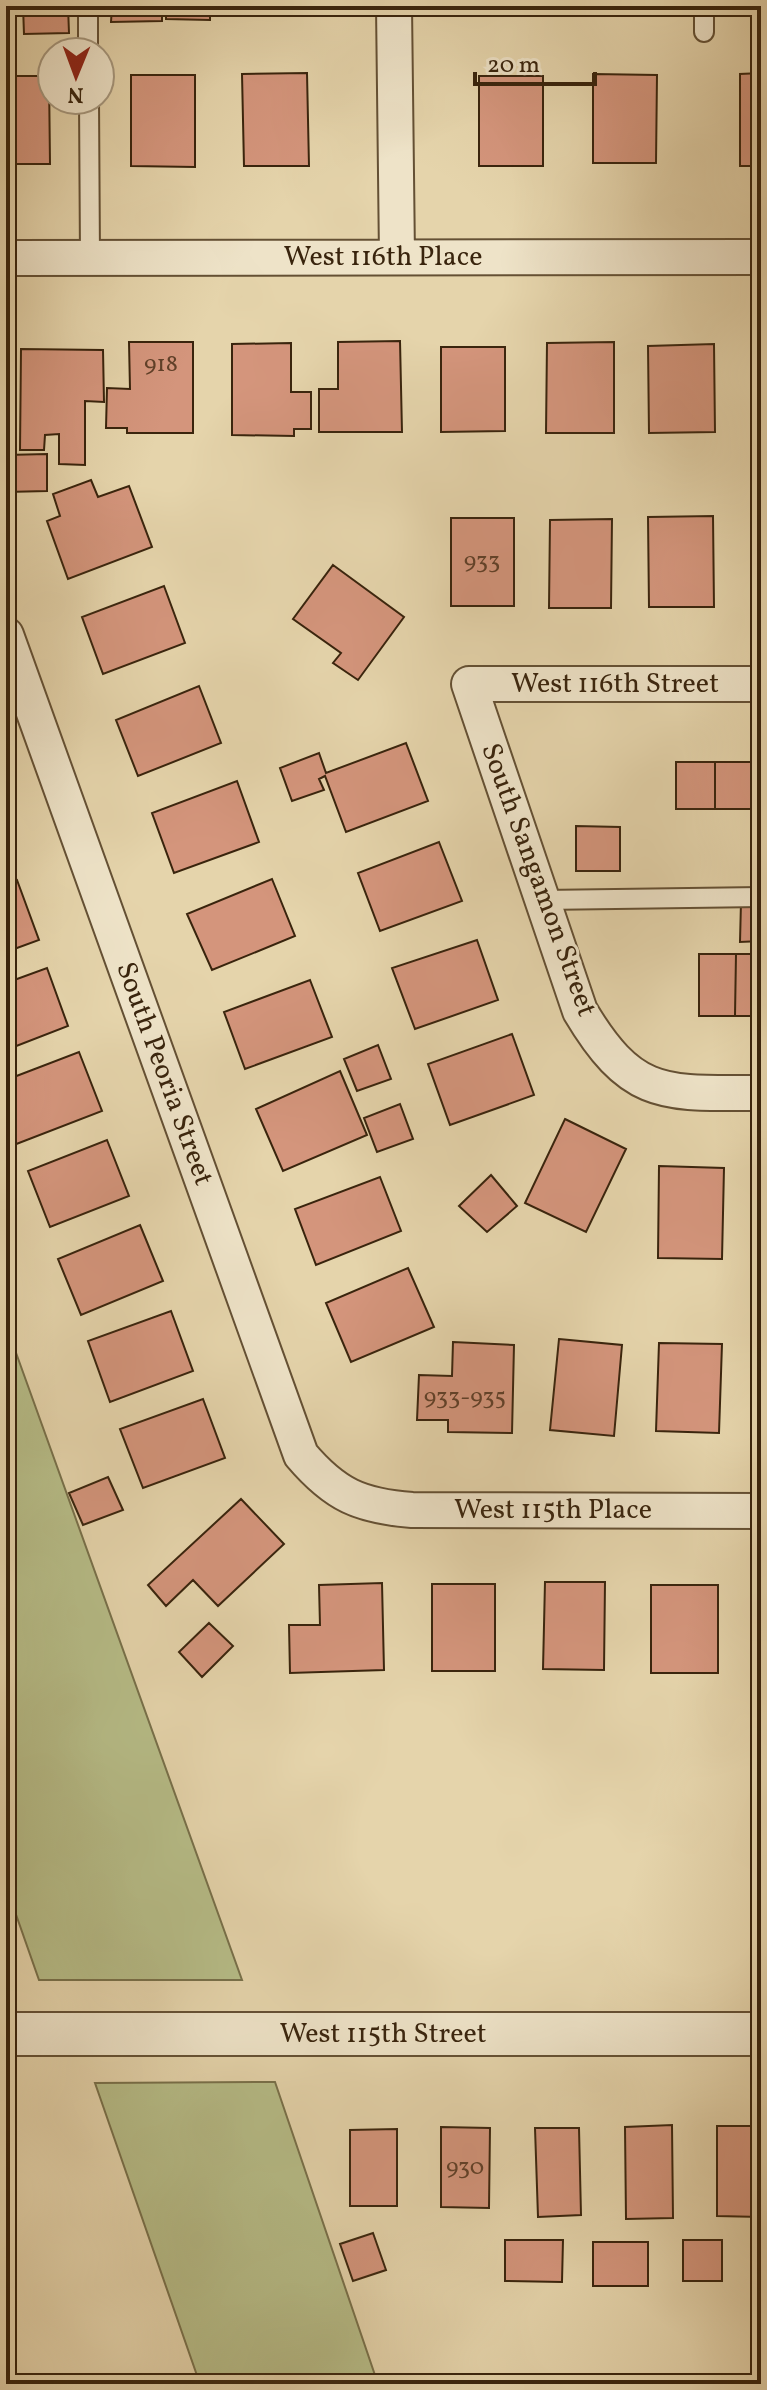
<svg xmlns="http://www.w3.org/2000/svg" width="767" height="2390" font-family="Vollkorn,serif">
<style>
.green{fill:#b6bc87;stroke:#78704a;stroke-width:2}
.building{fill:#d4957c;stroke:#39240d;stroke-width:2}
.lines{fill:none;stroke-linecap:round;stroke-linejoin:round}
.service-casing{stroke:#645034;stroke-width:22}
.minor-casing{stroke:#645034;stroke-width:38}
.tertiary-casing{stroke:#645034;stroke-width:46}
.service{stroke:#eee3c8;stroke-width:18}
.minor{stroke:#eee3c8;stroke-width:34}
.tertiary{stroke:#eee3c8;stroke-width:42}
.labels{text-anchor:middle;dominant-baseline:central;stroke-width:6;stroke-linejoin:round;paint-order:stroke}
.number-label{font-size:24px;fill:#604029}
.street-label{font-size:28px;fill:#39240d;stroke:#eee3c8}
</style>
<rect width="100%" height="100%" fill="#e5d4ab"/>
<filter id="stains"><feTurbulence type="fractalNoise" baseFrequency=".0025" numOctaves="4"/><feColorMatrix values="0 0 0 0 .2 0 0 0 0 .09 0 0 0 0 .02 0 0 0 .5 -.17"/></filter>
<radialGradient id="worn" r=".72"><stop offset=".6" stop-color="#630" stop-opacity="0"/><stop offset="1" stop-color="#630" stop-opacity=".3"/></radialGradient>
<path class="green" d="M6,1325L242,1980H39L6,1886Z
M275,2082L378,2384H200L95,2083Z"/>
<path class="building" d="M23,6H68L69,33L24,34Z
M112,6H162V21L111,22Z
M166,6H210V20L166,19Z
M307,73L309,166H244L242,74Z
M761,73V166H740V74Z
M593,74L657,75L656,163H593Z
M131,75H195V167L131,166Z
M6,76H49L50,164H6Z
M479,76H543V166H479Z
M400,341L402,432H319V389H338V342Z
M129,342H193V433H127V428H106L107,388L130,389Z
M614,342V433H546L547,343Z
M291,343V392H311V429H294V436L232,435V344Z
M714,344L715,432L649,433L648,346Z
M441,347H505V431L441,432Z
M756,347H761V432H757Z
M21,349L103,350L104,402L85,401V465L59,464V434L45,435L44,450H20Z
M47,454V491L6,492V455Z
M91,480L98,497L129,486L152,547L68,579L47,521L60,516L53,494Z
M713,516L714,607H649L648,517Z
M451,518H514V606H451Z
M757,518H761V605H757Z
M612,519L611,608H549L550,520Z
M333,565L404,617L358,680L333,663L341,653L293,619Z
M164,586L185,643L103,674L82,617Z
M199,686L221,743L138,776L116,720Z
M406,743L428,801L346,832L325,776L319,779L324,790L292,801L280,768L319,753L326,773Z
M676,762H715V809H676Z
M715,762H755L756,809H715Z
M755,762H761V809H756Z
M237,781L259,842L174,873L152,813Z
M576,826L620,827V871H576Z
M439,842L462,901L380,931L358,873Z
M272,879L295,936L212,970L187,914Z
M17,880L39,940L6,952V884Z
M741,902H761V941L740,942Z
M477,940L498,1000L415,1029L392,968Z
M699,954H736L735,1016H699Z
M736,954H761V1016H735Z
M47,968L68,1026L6,1050V983Z
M310,980L332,1037L245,1069L224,1012Z
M512,1034L534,1095L450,1125L428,1064Z
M378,1045L391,1079L357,1091L344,1059Z
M79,1052L102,1111L6,1148V1080Z
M340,1071L367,1135L283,1171L256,1109Z
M400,1104L413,1139L377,1152L364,1118Z
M565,1119L626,1149L586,1232L525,1203Z
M107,1140L129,1196L50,1227L28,1171Z
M659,1166L724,1168L722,1259L658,1258Z
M491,1175L517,1206L487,1232L459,1206Z
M380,1177L401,1231L316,1265L295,1209Z
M140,1225L163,1281L81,1315L58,1259Z
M408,1268L434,1327L351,1362L326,1303Z
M171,1311L193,1371L110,1402L88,1341Z
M559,1339L622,1345L614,1436L550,1430Z
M453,1342L514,1345L512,1433L448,1432V1420H417L419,1375L452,1376Z
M659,1343L722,1344L719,1433L656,1431Z
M203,1399L225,1458L143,1488L120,1429Z
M108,1477L123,1510L83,1525L69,1493Z
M241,1499L284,1544L218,1606L193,1580L166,1606L148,1585Z
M545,1582H605L604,1670L543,1669Z
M758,1582H761V1673H758Z
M382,1583L384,1670L290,1673L289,1625H320L319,1585Z
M432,1584H495V1671H432Z
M651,1585H718V1673H651Z
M209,1623L233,1646L202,1677L179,1652Z
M672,2125L673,2218L626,2219L625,2127Z
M717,2126H761V2217L717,2216Z
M441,2127L490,2128L489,2208L441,2207Z
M535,2128H579L581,2215L538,2217Z
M397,2129V2206H350V2130Z
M373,2233L386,2270L353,2281L340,2244Z
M505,2240H563L562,2282L505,2281Z
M683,2240H722V2281H683Z
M593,2242H648V2286H593Z
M761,2376V2384H714V2377Z
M494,2377V2384H441V2378Z"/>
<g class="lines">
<g class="service-casing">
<path id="service" d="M88,6V52
M704,6V32
M89,100L90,258
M543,900L761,897"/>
</g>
<g class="minor-casing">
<path id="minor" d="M394,6L397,257
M6,258L761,257
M6,635L301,1455C335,1495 360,1506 412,1510L761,1511
M761,684H469L580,1011C633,1100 665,1093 761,1093"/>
</g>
<g class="tertiary-casing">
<path id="tertiary" d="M6,2034H761"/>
</g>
<use href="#service" class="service"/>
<use href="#minor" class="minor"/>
<use href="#tertiary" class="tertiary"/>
</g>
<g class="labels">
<g class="number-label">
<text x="161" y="365">918</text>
<text x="482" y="562">933</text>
<text x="465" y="1398">933-935</text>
<text x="465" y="2168">930</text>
</g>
<g class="street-label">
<text x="383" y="257">West 116th Place</text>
<text x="615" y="684">West 116th Street</text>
<text transform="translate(538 880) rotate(70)">South Sangamon Street</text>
<text transform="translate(164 1074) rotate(70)">South Peoria Street</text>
<text x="553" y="1510">West 115th Place</text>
<text x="383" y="2034">West 115th Street</text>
</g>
</g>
<rect width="767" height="2390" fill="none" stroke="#e5d4ab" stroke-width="32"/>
<rect x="8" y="8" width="751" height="2374" fill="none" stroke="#39240d" stroke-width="4"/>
<rect x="16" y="16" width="735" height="2358" fill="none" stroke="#39240d" stroke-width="2"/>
<g transform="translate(76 76) rotate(181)"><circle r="38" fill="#eee3c8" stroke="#a6977d" stroke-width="2"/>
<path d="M0-6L14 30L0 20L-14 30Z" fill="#8f2418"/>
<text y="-12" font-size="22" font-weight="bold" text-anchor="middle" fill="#39240d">N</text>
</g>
<path d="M475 72v12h120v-12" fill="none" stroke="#39240d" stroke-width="4"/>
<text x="487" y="72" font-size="24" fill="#39240d" stroke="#eee3c8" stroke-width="6" paint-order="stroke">20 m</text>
<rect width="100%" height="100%" filter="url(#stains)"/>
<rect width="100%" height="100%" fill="url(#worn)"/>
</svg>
